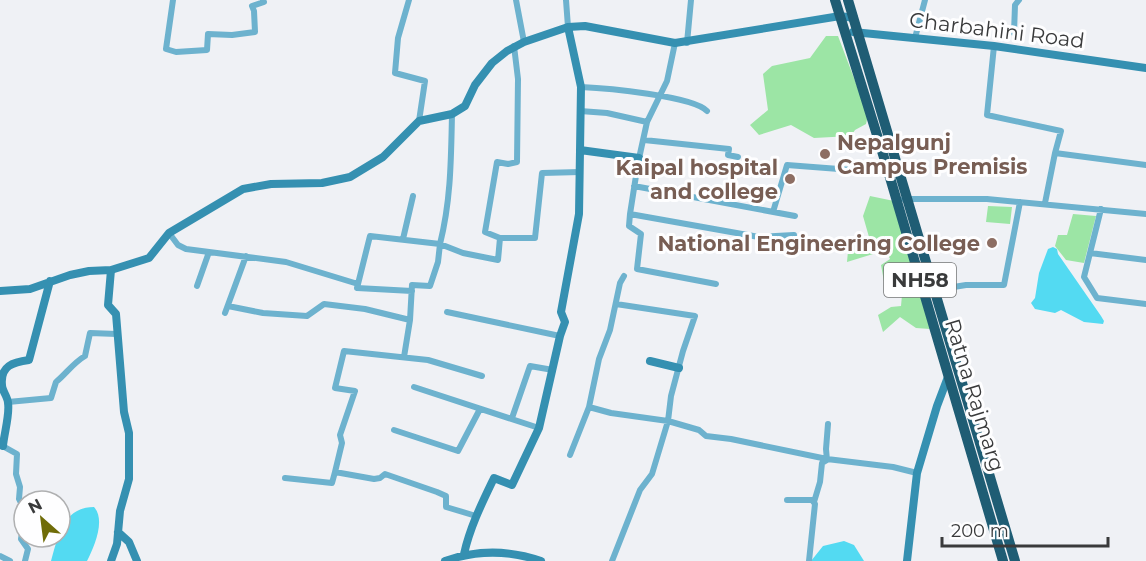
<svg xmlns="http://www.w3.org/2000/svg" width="1146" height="561" font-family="Montserrat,sans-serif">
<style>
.green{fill:#9ce5a5}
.water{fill:#53daf2}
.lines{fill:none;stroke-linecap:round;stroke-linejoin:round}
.street{stroke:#6db2ce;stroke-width:6}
.secondary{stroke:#3590b1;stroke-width:8}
.highway{stroke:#1f5d74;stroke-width:10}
.education-dot{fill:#8d6e63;stroke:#fefeff;stroke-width:2}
.labels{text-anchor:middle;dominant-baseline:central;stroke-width:6;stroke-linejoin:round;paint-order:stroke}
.shield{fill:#fefeff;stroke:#747576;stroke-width:1.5}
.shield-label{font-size:20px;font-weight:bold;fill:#393a3b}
.street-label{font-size:21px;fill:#393a3b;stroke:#fefeff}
.education-label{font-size:21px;font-weight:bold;fill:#785e54;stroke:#fefeff;text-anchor:end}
</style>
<rect width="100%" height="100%" fill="#eff1f5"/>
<path class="green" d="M826,36H838L868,115L866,124L855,130L851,136L814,138L791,125L759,135L750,125L768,110L763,74L772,66L810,58Z
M870,196L894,201L930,329L916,328L900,317L883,332L878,315L891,307L901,306L902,295L885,287L881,265L890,259L886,250L847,262L849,240L869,237L863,216Z
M988,206L1012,207L1010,224L986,222Z
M1073,214L1096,216L1084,263L1066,260L1055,246L1058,235H1067Z"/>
<path class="water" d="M1053,247L1057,249L1058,254L1101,316L1104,321L1103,324L1084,322L1061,310L1055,313L1035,309L1031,303L1035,298L1039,273L1048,249Z
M94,507C106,520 94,547 87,561H51C58,537 63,507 94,507Z
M844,541L854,545L864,561H811L823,546Z"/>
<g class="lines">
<path class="street" d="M173,0L166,49L176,52L207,50L208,34L232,35L255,32L254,11L252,6L264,2L263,0
M409,0L398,38L395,73L425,81L419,121
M516,0L524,42
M566,0L568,27
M1014,33L1015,5L1019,0
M915,38L925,0
M675,43L667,81L647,122L638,163L630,214L759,237L794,235
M687,43L691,0
M994,46L987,115L1061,131L1055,153
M581,87C605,88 693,96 707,111
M580,111L607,113L647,122
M452,114C451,159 451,200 440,244L463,253L498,260L500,238L485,232L497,162L508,164L517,162L518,79L514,46
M644,140L729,149L728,155L738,157
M634,186L795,216
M904,199H987L1146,214
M1045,203L1055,153L1146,165
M1101,209L1084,277L1097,298L1146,304
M773,212L787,165L865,171L886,164
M630,214L629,226L641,234L637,269L716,284
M169,233L178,245L186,249L286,262L358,284L370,236L440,244L438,262L430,286L412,285L410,320L365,309L324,304L307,316L263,313L228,306
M500,238H535L542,173L580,172
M403,239L413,196
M1090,253L1146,260
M624,276L620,283L610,330L599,359L589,407L611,413L668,421L699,430L706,436L731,439L827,459L893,467L917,473
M358,284L357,288L412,291
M197,286L209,252
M935,290L966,285H1004L1020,202
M447,312L560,336
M225,313L246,256
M404,357L410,320
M414,387L539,428
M8,402L51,398L56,382C66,374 73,363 85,356L90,333L117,334
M512,418L530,366L553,370
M394,430L458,451L480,409
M1,445L17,454L16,474L20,487L19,499L23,507L22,518L24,520L21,539L28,549L25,561
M570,455L589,407
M335,472L342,443L340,435L355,391L335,388L344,351L428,360L482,376
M285,478L332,483L335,472L374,479L380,478L385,474L437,492L446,496V507L476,516
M787,500H812L815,504L809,561
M814,502L820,482L822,463L827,460L826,449L828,424
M0,556L10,561
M612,561L640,490L652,474L668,421L671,396L683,351L695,316L616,304"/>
<path class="secondary" d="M853,32L994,46L1146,68
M580,150L639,158
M0,291L30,289L70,275L89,271L111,270L149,258L169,233L243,189L271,184L322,183L350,177L383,157L419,121L452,114L465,106L475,85L492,63L507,51L524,42L568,27L585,26L675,43L840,16L854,18
M650,361L679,368
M3,446C4,434 10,414 8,403C8,397 2,391 2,385C0,366 13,362 29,360L50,281
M118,532L129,542L137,561
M464,554C470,527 482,503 494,478L512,485L539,428L560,336L565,322L561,312L579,214L581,87L568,27
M111,561L117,544L120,511L129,479V433L124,412L116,314L108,305L111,270
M445,561C476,550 509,550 541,561
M907,561L917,473L937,406L948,377"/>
<path class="highway" d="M835,0L886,164L1003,561
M848,0L1015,561"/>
</g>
<g class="education-dot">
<circle cx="825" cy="154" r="6"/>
<circle cx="790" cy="179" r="6"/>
<circle cx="992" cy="243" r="6"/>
</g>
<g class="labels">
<rect class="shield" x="884" y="263" width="72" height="34" rx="4.5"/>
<g class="shield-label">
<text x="920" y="280">NH58</text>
</g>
<g class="street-label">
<text transform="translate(997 30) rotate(7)">Charbahini Road</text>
<text transform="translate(975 395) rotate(73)">Ratna Rajmarg</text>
</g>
<g class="education-label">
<text x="837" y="142" text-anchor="start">Nepalgunj<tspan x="837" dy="24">Campus Premisis</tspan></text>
<text x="778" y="167">Kaipal hospital<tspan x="778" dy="24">and college</tspan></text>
<text x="980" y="243">National Engineering College</text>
</g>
</g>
<g transform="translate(42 519) rotate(332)"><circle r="28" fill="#fefeff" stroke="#afb0b1" stroke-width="1.5"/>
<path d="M0-4.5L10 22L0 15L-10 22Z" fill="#6f6c08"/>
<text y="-9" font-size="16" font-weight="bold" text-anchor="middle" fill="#393a3b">N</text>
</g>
<path d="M942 537v9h166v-9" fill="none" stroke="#393a3b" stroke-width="3"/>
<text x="951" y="537" font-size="18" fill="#393a3b" stroke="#fefeff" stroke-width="4.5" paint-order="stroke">200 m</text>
</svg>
